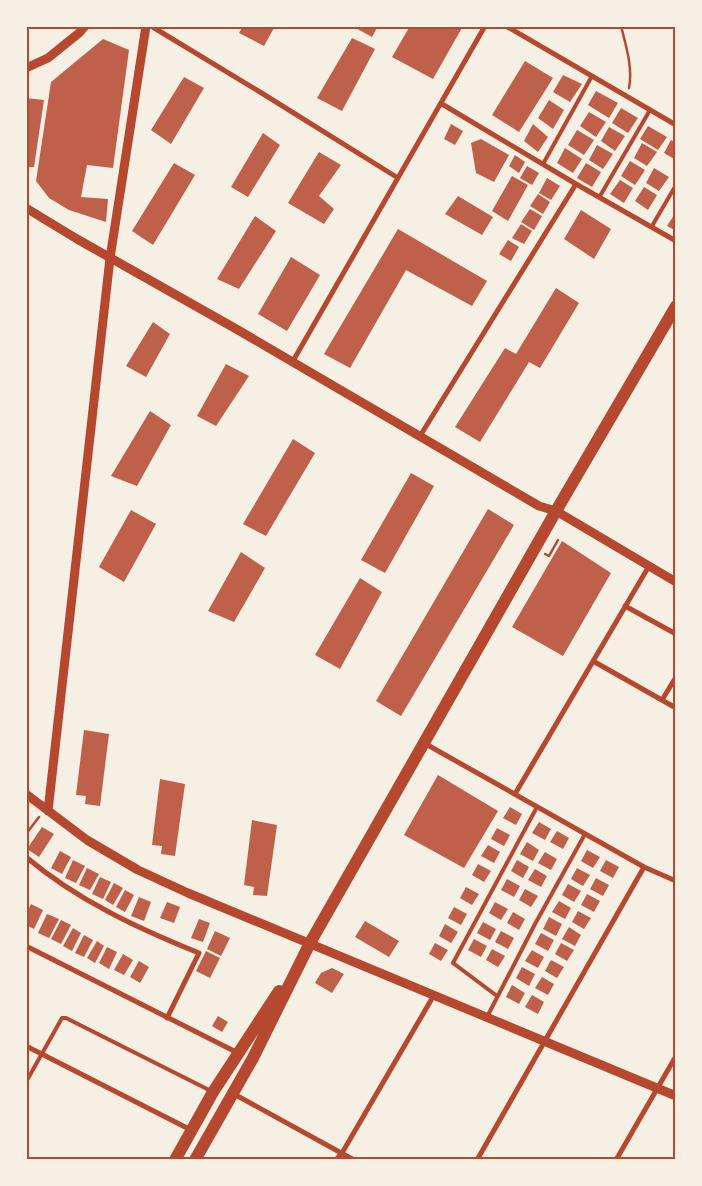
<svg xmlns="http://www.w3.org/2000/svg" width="702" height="1186" font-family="Raleway,sans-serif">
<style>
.building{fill:#bf614a}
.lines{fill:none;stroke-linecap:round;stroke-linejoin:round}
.path{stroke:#b5482f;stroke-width:2.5}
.service{stroke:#b5482f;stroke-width:4}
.minor{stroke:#b5482f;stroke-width:5}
.tertiary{stroke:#b5482f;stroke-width:9}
.trunk{stroke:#b5482f;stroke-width:12}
.neatline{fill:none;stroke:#b5482f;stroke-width:2}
</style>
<rect width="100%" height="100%" fill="#f6efe4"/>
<path class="building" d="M243,26H275L264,46L239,33Z
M352,26H378L372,37Z
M410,26H463L433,79L392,57Z
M352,38L375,49L342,111L317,98Z
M103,39L129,50L113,168L87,165L81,197L108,199L106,222L69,210L49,198L36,181L51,82Z
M525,61L553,78L519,132L492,115Z
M563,75L582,84L570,102L553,92Z
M184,77L204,88L171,144L151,130Z
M596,91L618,103L609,118L588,105Z
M26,98L44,100L34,167H26Z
M549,100L564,110L553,129L538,118Z
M621,108L638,118L628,133L612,123Z
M589,112L606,122L596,137L580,126Z
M451,124L463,131L455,145L444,139Z
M533,124L548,137L538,152L524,141Z
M648,126L667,137L658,150L640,139Z
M609,127L625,136L615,151L601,141Z
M577,130L594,140L584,155L568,145Z
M263,133L280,145L248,197L231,187Z
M481,139L509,155L494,182L476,173L471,143Z
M671,140L676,143V160L664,153Z
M642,143L657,152L647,166L634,158Z
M597,145L613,154L603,169L589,160Z
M565,148L582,159L573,173L557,163Z
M319,152L341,165L319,196L334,209L324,224L288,203Z
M515,155L525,162L519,173L509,166Z
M630,161L645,170L635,185L621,176Z
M174,163L195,175L153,245L132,231Z
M586,163L601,172L592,187L577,178Z
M527,166L539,173L532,185L520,178Z
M654,168L669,177L659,191L646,183Z
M512,176L528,185L508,221L492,211Z
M547,178L560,186L551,200L539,193Z
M620,180L633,188L624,203L610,194Z
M644,187L657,195L648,210L635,201Z
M538,194L550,202L543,214L530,206Z
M458,196L493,217L482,235L445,214Z
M530,209L542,216L534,230L521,222Z
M581,210L611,229L594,259L564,239Z
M676,212V231L667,226Z
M255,216L276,231L239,289L217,279Z
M521,224L532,231L524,244L512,238Z
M398,229L487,281L472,306L406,270L350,368L324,354Z
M508,240L519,247L511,261L499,254Z
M291,257L320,275L287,331L258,314Z
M556,288L579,303L540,368L529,362L480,442L455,427L505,348L516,354Z
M153,322L170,334L146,377L126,366Z
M226,364L249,376L216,426L197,416Z
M150,411L171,425L137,486L111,476Z
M293,439L315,453L266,536L243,524Z
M411,473L434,486L385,573L361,560Z
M488,509L514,525L401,716L376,701Z
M131,510L156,524L124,582L99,567Z
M562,541L611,573L563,656L512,627Z
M241,552L265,568L234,622L208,611Z
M360,578L382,592L340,669L315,655Z
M84,730L109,734L100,806L85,804L86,796L76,795Z
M438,775L498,811L464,868L404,835Z
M160,779L185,784L175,856L161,854L162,846L152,845Z
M510,807L522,814L516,825L503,818Z
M252,820L277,825L267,896L253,895L254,887L244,885Z
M539,822L551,829L545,840L532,833Z
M42,827L54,834L39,857L27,849Z
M497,828L510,835L504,846L491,839Z
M557,831L569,838L563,849L550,842Z
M527,842L539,850L533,861L520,854Z
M488,845L500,852L494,863L481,856Z
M587,850L600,857L593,868L581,861Z
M60,851L71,857L62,874L51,868Z
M545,852L557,859L551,870L538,863Z
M73,860L85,866L76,883L65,878Z
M517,860L529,867L523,878L511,871Z
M606,860L619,867L613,878L600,871Z
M478,864L491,871L484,882L472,875Z
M87,868L99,874L90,890L79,885Z
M577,868L590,875L583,886L571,879Z
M535,869L547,876L541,887L528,880Z
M100,877L111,882L103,899L92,894Z
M596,878L609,885L603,896L590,889Z
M507,879L520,886L514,897L501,890Z
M114,883L123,888L113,905L105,900Z
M568,884L581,891L574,902L562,895Z
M466,887L479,894L472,905L460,898Z
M525,889L538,896L531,907L519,900Z
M125,890L134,895L125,912L116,907Z
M587,894L600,901L594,912L581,905Z
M139,897L151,902L144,921L131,916Z
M559,901L571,908L565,919L552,912Z
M167,902L180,907L174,923L160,918Z
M495,902L508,909L501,920L489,913Z
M31,904L43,910L34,929L26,925V914Z
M454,907L467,914L461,925L448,918Z
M578,911L591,918L584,929L572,922Z
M513,912L525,919L519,930L507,923Z
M47,914L59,919L49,938L38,933Z
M549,917L562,924L556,936L543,929Z
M199,919L210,923L203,942L191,938Z
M61,920L71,925L61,944L51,939Z
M365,921L399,941L389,957L355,937Z
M483,922L496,929L490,940L477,933Z
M445,924L458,932L451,943L439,936Z
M569,927L581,935L575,946L562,939Z
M73,928L81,933L72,951L63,946Z
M215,931L230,938L221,956L207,949Z
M501,931L514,938L508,949L495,942Z
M541,933L554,940L548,951L535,944Z
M84,935L93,940L84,957L75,953Z
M474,939L487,946L481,957L468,950Z
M97,941L104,946L95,963L87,958Z
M435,943L448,950L441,961L429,954Z
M561,943L574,950L567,961L555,954Z
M107,947L117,952L109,969L99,963Z
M492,949L505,956L498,967L486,960Z
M532,950L544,957L538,968L525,961Z
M206,951L220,958L210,978L196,971Z
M123,954L133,960L124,975L114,970Z
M551,960L564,967L557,978L545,971Z
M139,961L149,967L140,983L130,977Z
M522,967L535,974L529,986L516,978Z
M332,968L344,974L332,993L315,983L321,973Z
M542,977L554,984L548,995L535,988Z
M512,985L525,993L519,1004L506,997Z
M532,995L544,1002L538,1014L525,1007Z
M218,1016L228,1022L222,1032L212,1026Z"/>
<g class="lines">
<path class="path" d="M621,26C626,46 633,68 629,88
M545,554L549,556L558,540
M26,834L39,817"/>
<path class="service" d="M543,164L592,76
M600,196L650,110
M652,226L676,185
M497,996L453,963L537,807
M487,1017L535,924L585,834
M26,1082L62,1018H66L211,1091
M57,1160H58"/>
<path class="minor" d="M151,26L260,92L398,178
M506,26L676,125
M442,104L576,184L676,241
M293,361L485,26
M420,436L576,184
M625,606L676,634
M593,661L676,708
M662,700L676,677
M424,743L644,867L676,881
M515,794L649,566
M26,857C77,900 137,928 199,953L167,1018
M26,946L238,1053
M26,1046L191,1130
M234,1094L354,1160
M336,1160L342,1153L434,995
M477,1160L644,867
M616,1160L676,1056"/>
<path class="tertiary" d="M26,68L48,58L79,33L85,26
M26,208L77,239L238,330L539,506L556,511L676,582
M26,794L87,840L138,870L188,893L676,1096
M48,811L110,258L146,26"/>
<path class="trunk" d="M175,1160L213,1092L279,991
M195,1160L253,1058L310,943L556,511L676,306"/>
</g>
<rect width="702" height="1186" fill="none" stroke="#f6efe4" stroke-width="55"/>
<rect x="28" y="28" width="646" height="1130" class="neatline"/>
</svg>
